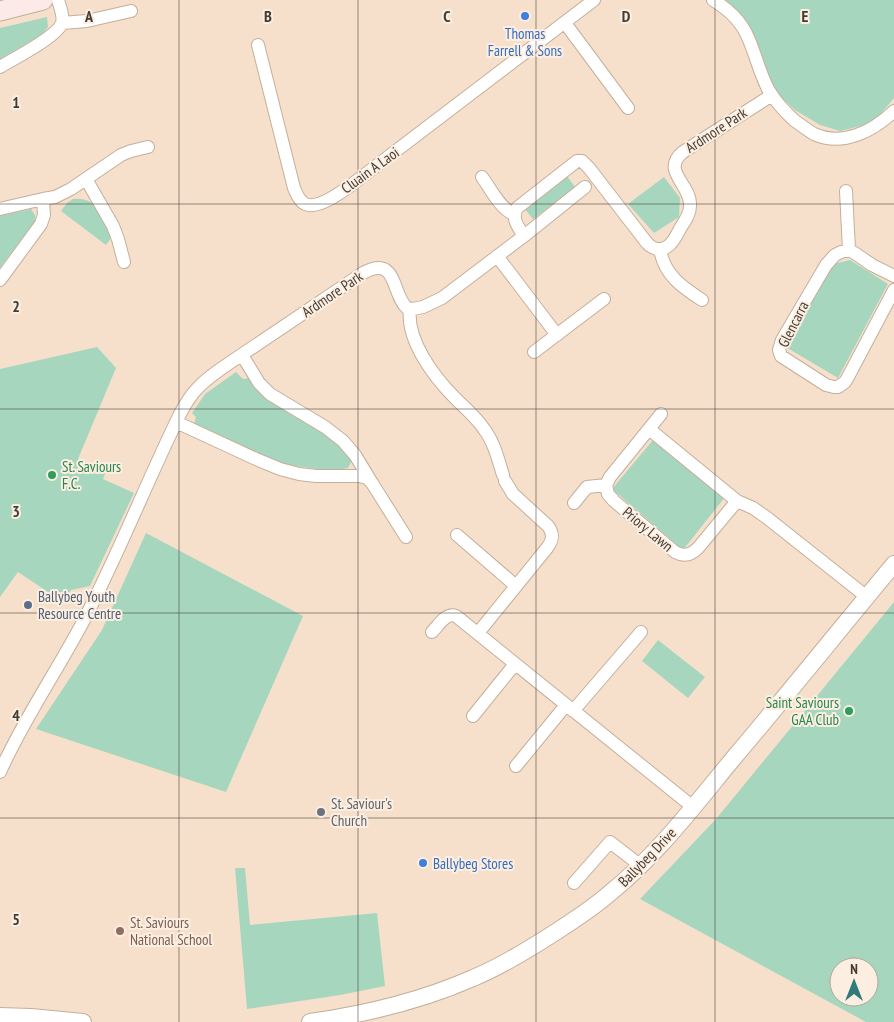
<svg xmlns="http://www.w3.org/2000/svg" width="894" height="1022" font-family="'PT Sans Narrow',sans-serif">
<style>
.green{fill:#a6d6be;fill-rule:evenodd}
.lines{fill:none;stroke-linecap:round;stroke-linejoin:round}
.minor-casing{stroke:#c4af9b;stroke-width:14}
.tertiary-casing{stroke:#c4af9b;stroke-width:18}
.secondary-casing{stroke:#c4af9b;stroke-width:21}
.minor{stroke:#fff;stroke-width:12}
.tertiary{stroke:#fff;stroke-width:16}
.secondary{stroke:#fceae8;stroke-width:19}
.grid{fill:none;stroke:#443b33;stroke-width:1;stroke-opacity:0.55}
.shop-dot{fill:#3f7fe0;stroke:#fcefe2;stroke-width:2}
.leisure-dot{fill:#2e9e5b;stroke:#fcefe2;stroke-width:2}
.service-dot{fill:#5c6f8a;stroke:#fcefe2;stroke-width:2}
.worship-dot{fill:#6b7280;stroke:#fcefe2;stroke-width:2}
.education-dot{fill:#8d6e63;stroke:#fcefe2;stroke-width:2}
.labels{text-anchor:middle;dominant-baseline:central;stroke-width:4;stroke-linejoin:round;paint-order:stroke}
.shop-label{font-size:15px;fill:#366cbe;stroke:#fcefe2}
.street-label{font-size:15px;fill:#443b33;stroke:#fcefe2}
.leisure-label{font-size:15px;fill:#27864d;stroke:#fcefe2;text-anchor:start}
.service-label{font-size:15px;fill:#4e5e75;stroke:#fcefe2;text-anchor:start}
.worship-label{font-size:15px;fill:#5b616d;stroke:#fcefe2;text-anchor:start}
.education-label{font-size:15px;fill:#785e54;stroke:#fcefe2;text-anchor:start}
.grid-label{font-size:16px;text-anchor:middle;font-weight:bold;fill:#443b33;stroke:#fcefe2;stroke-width:4;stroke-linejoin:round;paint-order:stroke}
</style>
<rect width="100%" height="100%" fill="#f6e0cb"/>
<path class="green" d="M723,0H894V98L873,123L840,131L820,125L795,110L774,91L758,45L734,10Z
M47,17L48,27L42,35L0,59V28Z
M567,176L575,187L533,219L524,208Z
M664,177L680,198L679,217L654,233L628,204Z
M73,199C98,197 102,216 112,234L111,238L106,245L61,211L67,203Z
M31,209L35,215V221L0,268V216Z
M850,260L888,284L838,378L784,346L833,264Z
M97,347L116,368L78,459L106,471L103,479L134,493L90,586L71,590L63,602L18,572L0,597V369Z
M236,372L243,379L249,378L259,392L319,430L340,445L352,460L348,468L331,471L282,464L194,424L196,417L192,413L205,394Z
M653,440L725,497L683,550L612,489Z
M146,533L303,616L226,792L36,729L102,630Z
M894,602V1022H866L640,899L716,819ZM839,967H869V997H839Z
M658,640L705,677L688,698L642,661Z
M235,868H245L250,925L377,913L385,986L340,995L247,1009Z"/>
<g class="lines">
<g class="minor-casing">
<path id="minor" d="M713,0C755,25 749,51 768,89C775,101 785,112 795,121C801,125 807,130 814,134C843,147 873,131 894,111
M62,23L87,21L131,11
M565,23L628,108
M258,45L294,188C296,193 299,201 305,204C320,211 351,185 363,176L594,0
M0,67C13,59 57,37 62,23C64,16 60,7 58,0
M482,177C490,188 501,210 514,214
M86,179L113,226L118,239L124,262
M846,191L849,250
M43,199L55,197L71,189L121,155L131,151L148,147
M0,209L43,199L44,215L41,224L0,280
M524,236L585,187
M660,249C664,275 682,287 702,300
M497,256L557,335
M894,276L872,265L856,254L849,250L841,252L835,255L826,265L782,340L779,350L781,356L826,385L834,387H838L845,382L848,377L894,290
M410,309C406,340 434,377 455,398C465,408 476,417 484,429C494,442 498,459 503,475
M534,352L604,299
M176,422L256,459L280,469L299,474L316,476H359L367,478L372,483L355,455L343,441L325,427L270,394L259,383L242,355
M649,429L737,501L753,508L766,517L867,597
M372,483L406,537
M606,485L608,494L614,501L675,552C684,557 691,555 698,548L737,501
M574,503L587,487L606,485L610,477L661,414
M457,535L516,586
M432,632C439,625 446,612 456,616L693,807
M478,633L547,548C553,540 554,534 548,526L513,494L505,481
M573,711L641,632
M473,716L515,664
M516,766L566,705
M0,772C24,718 58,670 85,618C120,551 147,481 180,414C192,391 201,383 222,368L363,273C398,254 391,294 407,308L413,309L423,307L442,298L524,236C518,227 511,218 517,208L577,161H582L589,168L647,243C653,249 661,252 668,246C674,242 677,234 681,227C685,221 690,214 690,206C692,185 660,171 683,152L772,95
M574,883L610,842L641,866"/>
</g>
<g class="tertiary-casing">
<path id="tertiary" d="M0,1016L31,1017L83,1022
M310,1022C366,1014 421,1001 473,978C500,967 526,951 551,935C571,922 592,909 610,893C657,855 694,806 732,760C787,695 840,629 894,564"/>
</g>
<g class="secondary-casing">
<path id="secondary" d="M0,11L43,0"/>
</g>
<use href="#minor" class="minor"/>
<use href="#tertiary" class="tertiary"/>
<use href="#secondary" class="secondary"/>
</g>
<path class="grid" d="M179,0V1022M358,0V1022M536,0V1022M715,0V1022M0,204H894M0,409H894M0,613H894M0,818H894"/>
<g class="shop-dot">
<circle cx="525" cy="16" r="5"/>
<circle cx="423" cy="863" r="5"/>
</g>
<g class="leisure-dot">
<circle cx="52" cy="475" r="5"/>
<circle cx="849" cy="711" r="5"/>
</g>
<circle class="service-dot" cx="28" cy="605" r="5"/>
<circle class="worship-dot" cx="321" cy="812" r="5"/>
<circle class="education-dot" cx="120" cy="931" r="5"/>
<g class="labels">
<g class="shop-label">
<text x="525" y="33">Thomas<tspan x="525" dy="17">Farrell &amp; Sons</tspan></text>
<text x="433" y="863" text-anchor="start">Ballybeg Stores</text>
</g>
<g class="street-label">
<text transform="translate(716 130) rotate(-33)">Ardmore Park</text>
<text transform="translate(370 170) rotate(-36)">Cluain A Laoi</text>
<text transform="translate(332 294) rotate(-34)">Ardmore Park</text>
<text transform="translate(793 324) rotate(-63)">Glencarra</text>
<text transform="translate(648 529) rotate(40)">Priory Lawn</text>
<text transform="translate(647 857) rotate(-46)">Ballybeg Drive</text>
</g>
<g class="leisure-label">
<text x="62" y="466">St. Saviours<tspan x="62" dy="17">F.C.</tspan></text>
<text x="839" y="702" text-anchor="end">Saint Saviours<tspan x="839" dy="17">GAA Club</tspan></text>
</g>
<g class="service-label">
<text x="38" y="596">Ballybeg Youth<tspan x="38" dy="17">Resource Centre</tspan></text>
</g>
<g class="worship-label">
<text x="331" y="803">St. Saviour's<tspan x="331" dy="17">Church</tspan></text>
</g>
<g class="education-label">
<text x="130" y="922">St. Saviours<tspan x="130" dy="17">National School</tspan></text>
</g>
</g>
<g class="grid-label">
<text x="89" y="22">A</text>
<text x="268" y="22">B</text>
<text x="447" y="22">C</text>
<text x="626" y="22">D</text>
<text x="805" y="22">E</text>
<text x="16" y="108">1</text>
<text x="16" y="312">2</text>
<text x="16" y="517">3</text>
<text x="16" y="721">4</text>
<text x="16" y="925">5</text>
</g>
<g transform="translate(854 982)"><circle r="24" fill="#fcefe2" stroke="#b2a79c"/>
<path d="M0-4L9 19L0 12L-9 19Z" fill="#307a7a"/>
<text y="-8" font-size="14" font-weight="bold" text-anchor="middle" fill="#443b33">N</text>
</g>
</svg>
